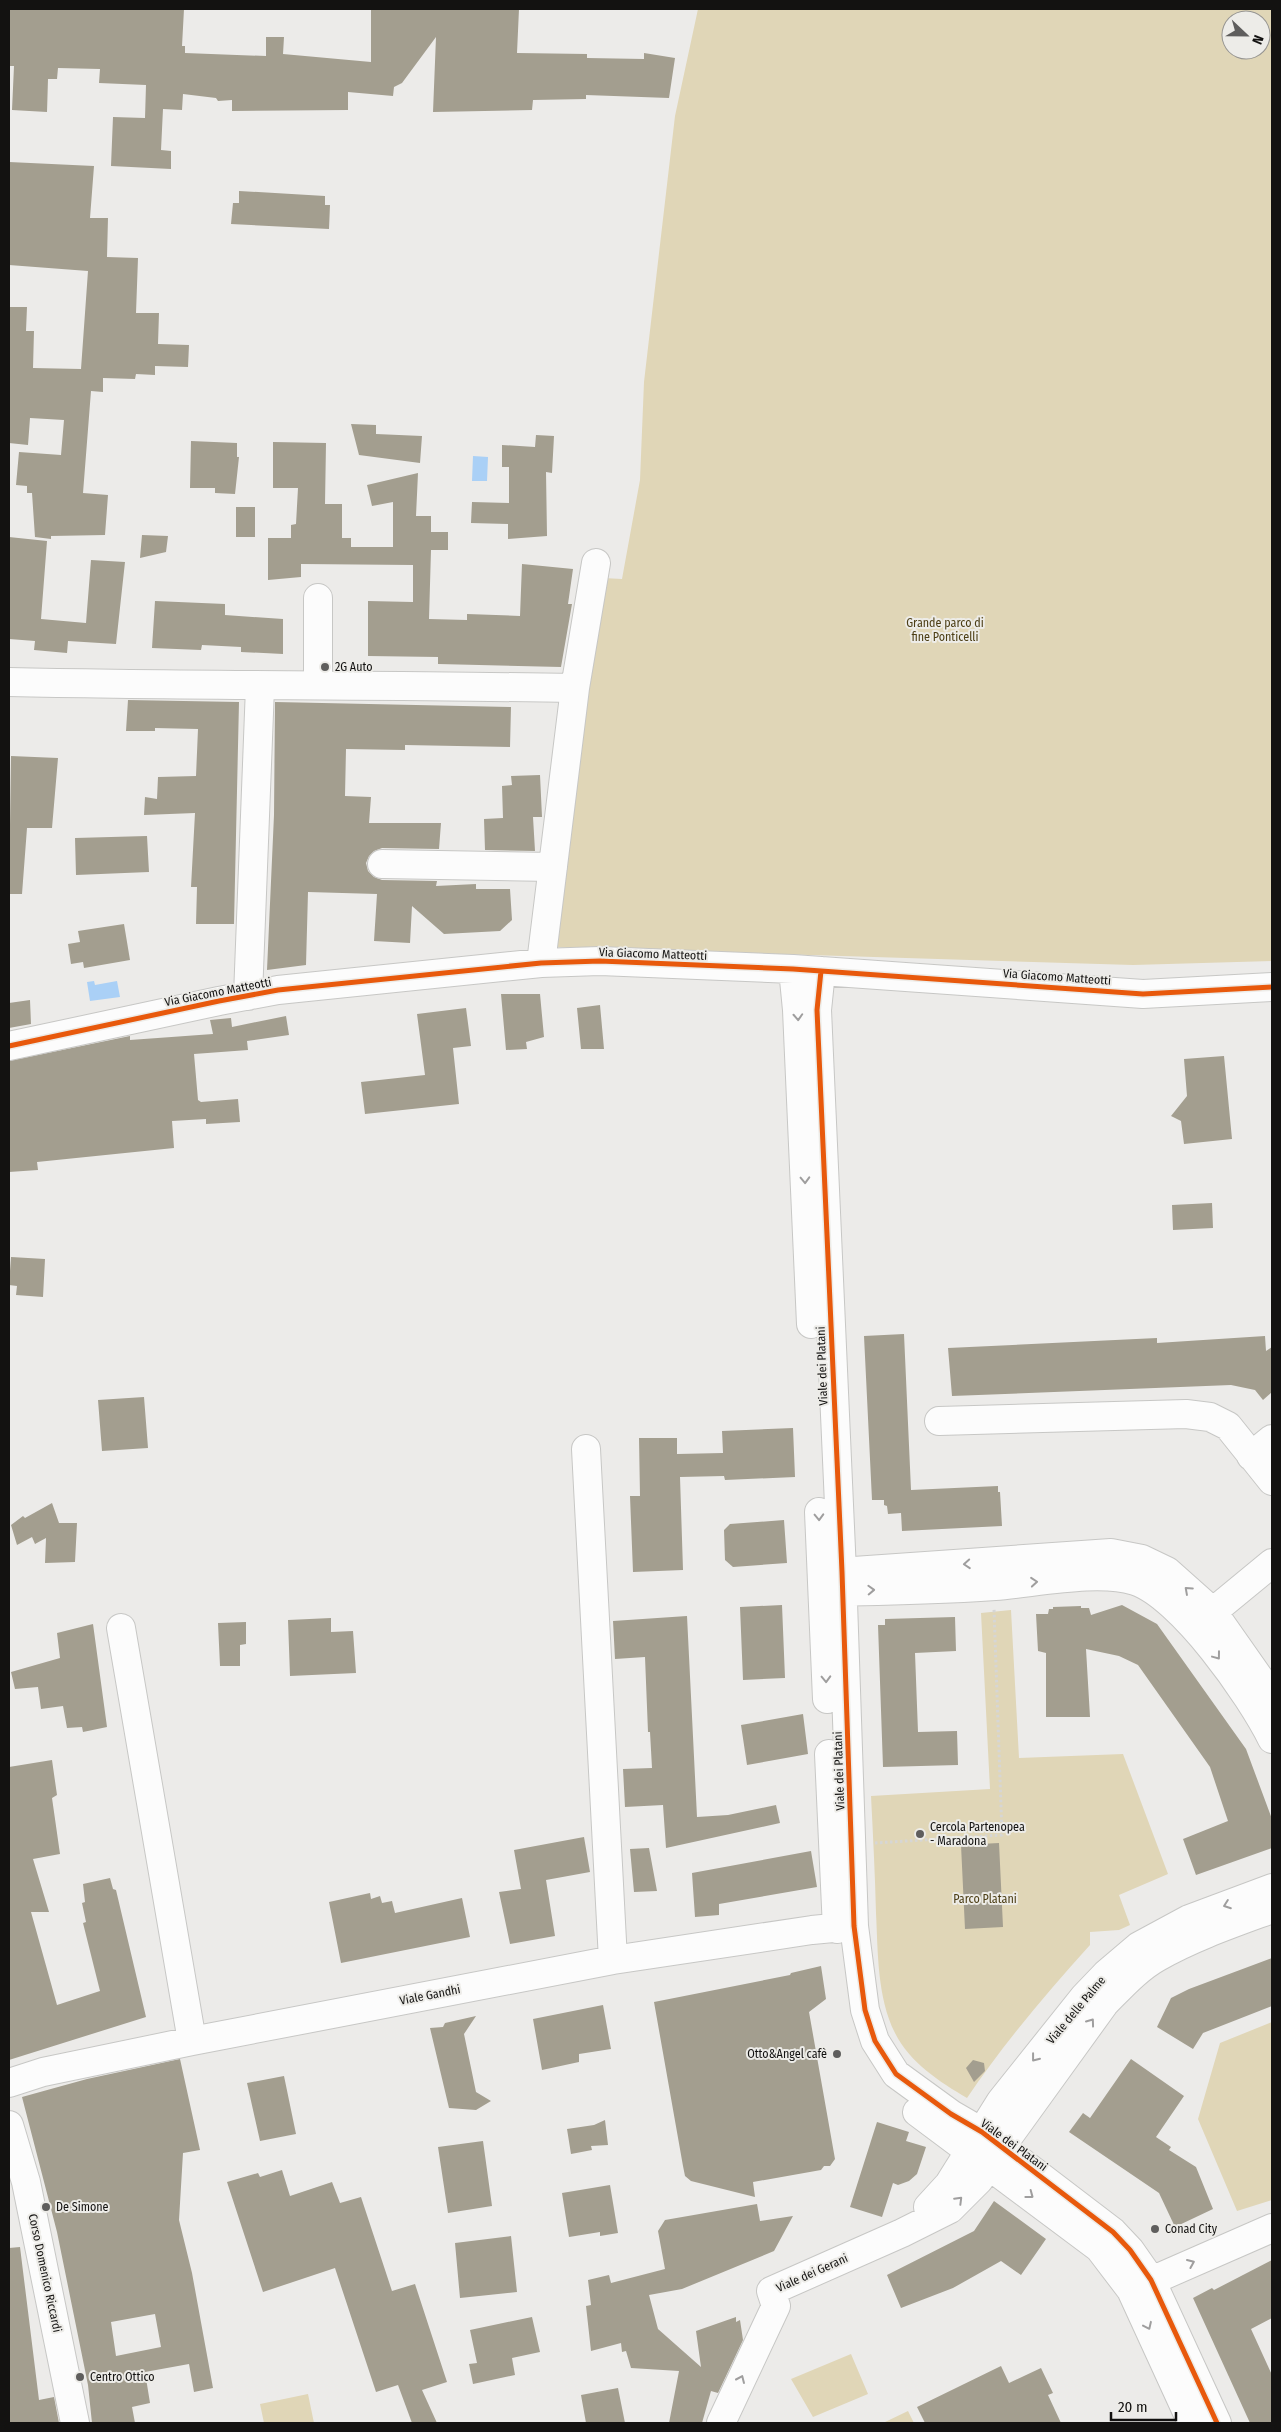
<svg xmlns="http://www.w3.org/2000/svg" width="1281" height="2432" font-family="'Fira Sans Condensed',sans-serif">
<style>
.green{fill:#e0d6b7;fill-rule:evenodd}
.water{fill:#aad0f6}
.building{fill:#a39e8f;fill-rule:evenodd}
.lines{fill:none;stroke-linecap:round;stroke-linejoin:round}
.minor-casing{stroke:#c7c7c5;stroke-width:30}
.major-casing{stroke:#c7c7c5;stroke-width:30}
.path{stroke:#d6d6d5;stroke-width:3;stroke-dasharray:2.5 2.5;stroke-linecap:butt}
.minor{stroke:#fcfcfc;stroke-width:28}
.major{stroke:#fcfcfc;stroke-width:28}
.cycleway-casing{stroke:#edece8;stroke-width:8}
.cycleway{stroke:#e8590c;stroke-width:5}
.oneway{stroke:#9f9e9e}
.poi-dot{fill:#5f5e5d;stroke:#edece8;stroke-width:2}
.labels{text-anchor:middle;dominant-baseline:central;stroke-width:4;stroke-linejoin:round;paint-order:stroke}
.park-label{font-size:12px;fill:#4c3e15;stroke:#edece8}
.poi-label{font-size:12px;fill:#131211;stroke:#edece8;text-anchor:start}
.street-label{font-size:12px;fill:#131211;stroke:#edece8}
</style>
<rect width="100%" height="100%" fill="#ecebe9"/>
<path class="green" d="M698,9H1272V961L1133,965L549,947L603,578L622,579L640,480L644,382L675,116ZM1231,20H1261V50H1231Z
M1011,1610L1019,1758L1123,1754L1168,1874L1119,1895L1130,1925L1119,1930L1090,1932V1945C1046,1994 1004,2043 967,2098C940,2082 910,2063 895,2033C877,1997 878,1952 876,1913C875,1874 873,1835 871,1796L990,1789L981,1613Z
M1272,2022V2200L1237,2211L1198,2119L1220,2043Z
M851,2354L868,2394L813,2417L791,2379Z
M308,2394L314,2423H264L260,2404Z
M908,2411L914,2423H883Z"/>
<path class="water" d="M473,456L488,457L487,481H472Z
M94,981L95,985L117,981L120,997L90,1001L87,982Z"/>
<path class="building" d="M9,9H184L182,46H185V53L266,56V37H284L283,54L371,62V9H519L517,53L587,54V58L644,59V53L675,58L669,98L586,95V99L533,100L532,110L433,112L436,37L402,83L394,87L393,96L348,92V110L232,111V100L218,101L216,98L183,94L182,110L163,109L161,150L171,151V169L111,166L113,117L145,118L146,85L99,83L100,69L58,68L57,79H48L47,112L12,110L14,66H9Z
M9,162L94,166L90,218H108L107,257L138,258L136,313H159L158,344L189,345L188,367L155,366V375L136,374L135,379L103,378V392L91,391L83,493L108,495L105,535L51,536V539L35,537L32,493H27V486L16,485L19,452L61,455L64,420L30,418L28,445L9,443V307H27L26,331H34L33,368L81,369L88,271L9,265Z
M239,191L325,196V205H330L329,229L231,224L233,203H239Z
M351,424L376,425V434L422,436L420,463L359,455Z
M536,435L554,436L552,473L546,472L547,536L508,539V524L471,523L472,502L509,503V467H502V445L535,447Z
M191,441L237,443V457H239L235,494L215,493V488H190Z
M273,442L326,443L325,504H342V538H351V547H393V502L372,506L367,485L418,473L416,516H431V532H448V550H431L429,619L467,620V614L520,616L522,564L573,569L568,604H572L561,667L438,664V657L368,656V601L413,602V565L301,564V577L268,580V538H291V525L296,524L298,488H273Z
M236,507H255V537H236Z
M142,535L168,536L166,552L140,558Z
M9,537L47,541L41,619L86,623L91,560L125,562L116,644L68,641L67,653L34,650L35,641L9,639Z
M155,601L225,604V615L283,619V654L241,652V647L202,645L201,650L152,648Z
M128,700L239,702L234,924H196L197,887H191L195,813L144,815L145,797L157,799L158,777L196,776L198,729L155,728V731H126Z
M275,702L511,707L510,747L405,745V750L346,749L345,796L371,797L369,823H441L439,849L382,848L374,851L369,856L366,863L368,871L374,877L382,880L437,881L436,886L476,884V889H510L512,920L500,931L444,934L412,906L410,943L374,941L377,894L308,892L306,965L267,970L274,815Z
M11,756L58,758L52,828H27L22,894H9Z
M540,775L542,817H533L535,851L485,850L484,819L503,818L502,786L512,785L511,776Z
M147,836L149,872L76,875L75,838Z
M124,924L130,960L84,968L83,962L71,964L68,944L80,942L78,931Z
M501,994H540L544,1037L526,1042L527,1049L506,1050Z
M30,1000L31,1024L9,1028V1003Z
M600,1005L604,1049H581L577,1008Z
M466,1008L471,1046L453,1048L459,1104L365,1114L361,1082L425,1075L417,1014Z
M286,1016L289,1035L247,1041L248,1050L194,1054L198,1100L201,1102L238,1099L240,1122L206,1124V1119L172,1121L174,1148L37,1162L38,1170L9,1172V1061L130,1036V1040L213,1034L210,1020L231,1018L232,1027Z
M1224,1056L1232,1139L1184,1144L1181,1121L1171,1116L1187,1096L1184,1059Z
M1212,1203L1213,1228L1173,1230L1172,1205Z
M11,1257L45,1259L43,1297L16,1295L17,1286L9,1285Z
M904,1334L911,1490L998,1486V1492H1000L1002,1526L902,1531L901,1513L888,1514L887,1506L884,1505V1500H872L864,1336Z
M1265,1336L1266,1351L1272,1347V1392L1263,1400L1255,1390L1231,1385L952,1396L948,1348L1157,1338V1343Z
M144,1397L148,1448L102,1451L98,1400Z
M793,1428L795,1477L725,1480L724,1476L680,1477L683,1570L633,1572L630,1496H640L639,1438H677V1454L723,1453L722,1431Z
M52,1503L59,1523H77L75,1562L45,1563L46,1538L35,1544L32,1537L17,1545L11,1525L23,1516L25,1518Z
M784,1520L787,1563L733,1567L725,1560L724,1530L730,1524Z
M782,1605L785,1678L743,1680L740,1607Z
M1122,1605L1157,1624L1246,1749L1272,1819V1848L1196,1875L1183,1839L1228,1821L1210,1767L1138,1665L1119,1656L1086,1649L1090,1717H1046V1653L1038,1651L1036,1614H1048L1049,1609H1053V1607L1081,1606V1608H1089L1091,1615Z
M687,1616L697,1817L728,1815L776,1805L780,1823L666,1848L663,1805L625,1807L623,1769L652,1768L650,1732H648L645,1657L615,1659L613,1621Z
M955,1617L956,1651L915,1653L918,1732L957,1731L958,1765L883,1767L878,1625H885V1619Z
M331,1618V1632L353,1631L356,1673L290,1676L288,1620Z
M246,1622V1644L240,1645V1666H220L218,1623Z
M93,1624L107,1727L83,1732L82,1727L67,1728L63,1706L41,1709L38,1687L15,1689L11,1672L60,1658L57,1633Z
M803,1714L808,1754L747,1765L741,1725Z
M52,1760L57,1795L52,1798L60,1854L33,1859L49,1912H31L57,2005L100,1991L83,1923L86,1922L82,1903L85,1902L83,1884L110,1878L113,1889L116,1890L146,2017L9,2060V1767Z
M584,1837L590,1872L546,1880L555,1936L510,1944L499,1892L521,1889L514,1850Z
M999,1843L1003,1927L965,1929L961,1845Z
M649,1848L657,1891L634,1892L630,1849Z
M811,1851L817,1887L719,1904V1915L695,1917L692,1873Z
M370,1893L371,1899L380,1896L382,1903L392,1901L395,1913L462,1898L470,1937L341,1963L329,1902Z
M1272,1958V2006L1203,2033L1193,2049L1157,2027L1171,1998L1189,1989Z
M821,1966L826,1999L809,2012L835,2159L830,2166H824L821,2170L753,2182L755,2197L691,2181L685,2176L683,2166L654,2002L790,1975L791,1973Z
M603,2005L611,2049L579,2054V2062L542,2070L533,2019Z
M476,2016L464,2034L476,2092L491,2101L476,2110L449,2108L430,2028L443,2027L445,2023Z
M180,2059L200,2150L183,2153L179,2220L192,2273L213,2388L194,2392L189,2364L145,2372L150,2403L132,2407L135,2423H92L88,2385L57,2232L22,2097L87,2079ZM155,2314L161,2347L116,2356L111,2322Z
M1131,2059L1184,2096L1156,2137L1171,2147L1169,2150L1196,2167L1213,2209L1175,2227L1159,2193L1069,2132L1083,2113L1090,2118Z
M973,2060L984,2063L985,2071L974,2082L966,2068Z
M284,2076L296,2134L260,2141L247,2083Z
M605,2120L608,2145L591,2146L592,2150L571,2154L567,2129L594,2125Z
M877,2122L909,2132L906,2141L926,2147L917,2174L909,2181L898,2185L893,2183L882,2217L850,2207Z
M483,2141L492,2206L448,2213L438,2147Z
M282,2170L290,2196L332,2182L340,2203L361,2197L392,2291L415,2284L447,2382L422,2390L437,2423H412L398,2385L376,2392L335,2268L263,2292L227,2182L258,2173L260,2177Z
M610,2185L618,2233L600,2236V2232L569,2237L562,2193Z
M994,2201L1046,2239L1021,2275L1001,2261L953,2288L901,2308L887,2275L974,2231Z
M757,2204L760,2221L793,2216L774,2251L682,2289L649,2295L658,2329L701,2367L696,2331L736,2317V2322L740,2320L743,2340L718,2393L711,2391L702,2423H669L679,2371L631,2368L626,2351L622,2352L621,2343L591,2351L586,2306L591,2305L588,2280L609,2275L611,2283L665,2269L658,2231L665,2220Z
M511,2236L517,2292L460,2298L455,2243Z
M20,2247L39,2400L54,2397L59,2423H9V2248Z
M1272,2260V2318L1251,2329L1272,2375V2423H1250L1193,2298L1212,2288L1214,2290Z
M532,2317L540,2352L512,2358L515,2375L473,2384L469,2364L477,2363L470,2330Z
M1001,2366L1009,2383L1041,2368L1053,2393L1048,2395L1061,2423H925L917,2407Z
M618,2388L625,2423H586L581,2395Z"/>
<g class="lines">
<g class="minor-casing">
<path id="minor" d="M9,682C197,686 386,685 575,688
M318,684V598
M382,864L553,867
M541,963L575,688L596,563
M793,969L797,1010L811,1324
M821,971L817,1010L842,1572L854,1926L865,2010L875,2041L896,2074L951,2114L982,2132L1113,2232L1130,2250L1151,2280L1217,2423
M248,996L260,687
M9,1046L219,1001L278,990L541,963L600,961L793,969L1143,994L1272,987
M939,1421L1186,1414L1210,1417L1228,1426L1272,1481
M586,1449L613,1960
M1251,1456L1272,1439
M819,1512L827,1699
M825,1573L1111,1553L1142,1559L1167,1571L1213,1612L1272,1696
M824,1592C881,1591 938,1590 995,1586C1035,1583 1098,1569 1135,1581C1181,1596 1251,1696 1272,1739
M1198,1624L1272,1563
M121,1628L192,2041
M829,1754L837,1929
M9,2083L43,2072L192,2041L613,1960L812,1930L854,1926
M917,2112L1099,2248L1131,2290L1192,2423
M928,2207L949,2184L1001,2101L1084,1997L1106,1974L1139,1946L1189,1919L1272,1888
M1135,2288L1272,2228
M721,2423L776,2306L771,2291L902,2233L950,2209L979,2180L1001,2147L1105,2003C1121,1987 1138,1968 1158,1957C1193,1937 1234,1923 1272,1909"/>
</g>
<g class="major-casing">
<path id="major" d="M9,2125L26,2182L75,2423"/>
</g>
<path class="path" d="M875,1843L1002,1835L994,1609"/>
<use href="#minor" class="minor"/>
<use href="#major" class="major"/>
<g class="cycleway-casing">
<path id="cycleway" d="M821,971L817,1010L842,1572L854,1926L865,2010L875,2041L896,2074L951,2114L982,2132L1113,2232L1130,2250L1151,2280L1217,2423
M9,1046L219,1001L278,990L541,963L600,961L793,969L1143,994L1272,987"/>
</g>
<use href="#cycleway" class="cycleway"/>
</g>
<defs><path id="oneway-chevron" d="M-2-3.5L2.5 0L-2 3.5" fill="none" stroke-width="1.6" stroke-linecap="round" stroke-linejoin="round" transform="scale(1.25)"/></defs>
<g class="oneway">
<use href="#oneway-chevron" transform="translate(798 1017) rotate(87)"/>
<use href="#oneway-chevron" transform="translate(805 1180) rotate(88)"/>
<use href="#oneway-chevron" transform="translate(819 1517) rotate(88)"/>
<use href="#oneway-chevron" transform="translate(967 1564) rotate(176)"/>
<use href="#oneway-chevron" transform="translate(1034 1582) rotate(-5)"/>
<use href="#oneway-chevron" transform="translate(871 1590) rotate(-2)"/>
<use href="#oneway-chevron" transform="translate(1188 1590) rotate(-138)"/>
<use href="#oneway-chevron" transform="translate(1217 1656) rotate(53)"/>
<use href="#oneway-chevron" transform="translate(826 1679) rotate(88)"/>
<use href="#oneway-chevron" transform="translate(1227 1905) rotate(160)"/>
<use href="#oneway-chevron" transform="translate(1091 2022) rotate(-54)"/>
<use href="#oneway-chevron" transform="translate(1035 2058) rotate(128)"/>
<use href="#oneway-chevron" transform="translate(1030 2195) rotate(37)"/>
<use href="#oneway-chevron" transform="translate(959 2200) rotate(-45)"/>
<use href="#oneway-chevron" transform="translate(1191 2263) rotate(-23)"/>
<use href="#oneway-chevron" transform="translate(1148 2326) rotate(65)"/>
<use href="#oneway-chevron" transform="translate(741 2379) rotate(-66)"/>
</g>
<g class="poi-dot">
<circle cx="325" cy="667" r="5"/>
<circle cx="920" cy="1834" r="5"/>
<circle cx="837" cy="2054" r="5"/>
<circle cx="46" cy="2207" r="5"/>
<circle cx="1155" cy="2229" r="5"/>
<circle cx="80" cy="2377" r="5"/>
</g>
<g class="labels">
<g class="park-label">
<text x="945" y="623">Grande parco di<tspan x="945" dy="14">fine Ponticelli</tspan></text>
<text x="985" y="1899">Parco Platani</text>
</g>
<g class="poi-label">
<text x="335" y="667">2G Auto</text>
<text x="930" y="1827">Cercola Partenopea<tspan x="930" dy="14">- Maradona</tspan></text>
<text x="827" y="2054" text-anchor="end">Otto&amp;Angel cafè</text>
<text x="56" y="2207">De Simone</text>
<text x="1165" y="2229">Conad City</text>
<text x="90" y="2377">Centro Ottico</text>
</g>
<g class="street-label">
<text transform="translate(653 954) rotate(2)">Via Giacomo Matteotti</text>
<text transform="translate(1057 977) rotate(4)">Via Giacomo Matteotti</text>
<text transform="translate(218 992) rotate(-11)">Via Giacomo Matteotti</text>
<text transform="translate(822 1366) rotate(-92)">Viale dei Platani</text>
<text transform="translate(839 1771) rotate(-92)">Viale dei Platani</text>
<text transform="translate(430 1995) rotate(-11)">Viale Gandhi</text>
<text transform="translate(1076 2010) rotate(-50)">Viale delle Palme</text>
<text transform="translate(1014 2145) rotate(36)">Viale dei Platani</text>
<text transform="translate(45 2273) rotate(78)">Corso Domenico Riccardi</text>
<text transform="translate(812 2273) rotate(-24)">Viale dei Gerani</text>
</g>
</g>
<rect width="1281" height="2432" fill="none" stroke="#131211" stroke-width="20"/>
<g transform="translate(1246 35) rotate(112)"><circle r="24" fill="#edece8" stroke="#969592"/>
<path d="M0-4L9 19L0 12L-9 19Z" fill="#5f5e5d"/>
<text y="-8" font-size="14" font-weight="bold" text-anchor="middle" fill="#131211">N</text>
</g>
<path d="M1111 2412v8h65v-8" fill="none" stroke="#131211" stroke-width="2.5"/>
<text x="1118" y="2412" font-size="15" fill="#131211" stroke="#edece8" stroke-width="4" paint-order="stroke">20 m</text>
</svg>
